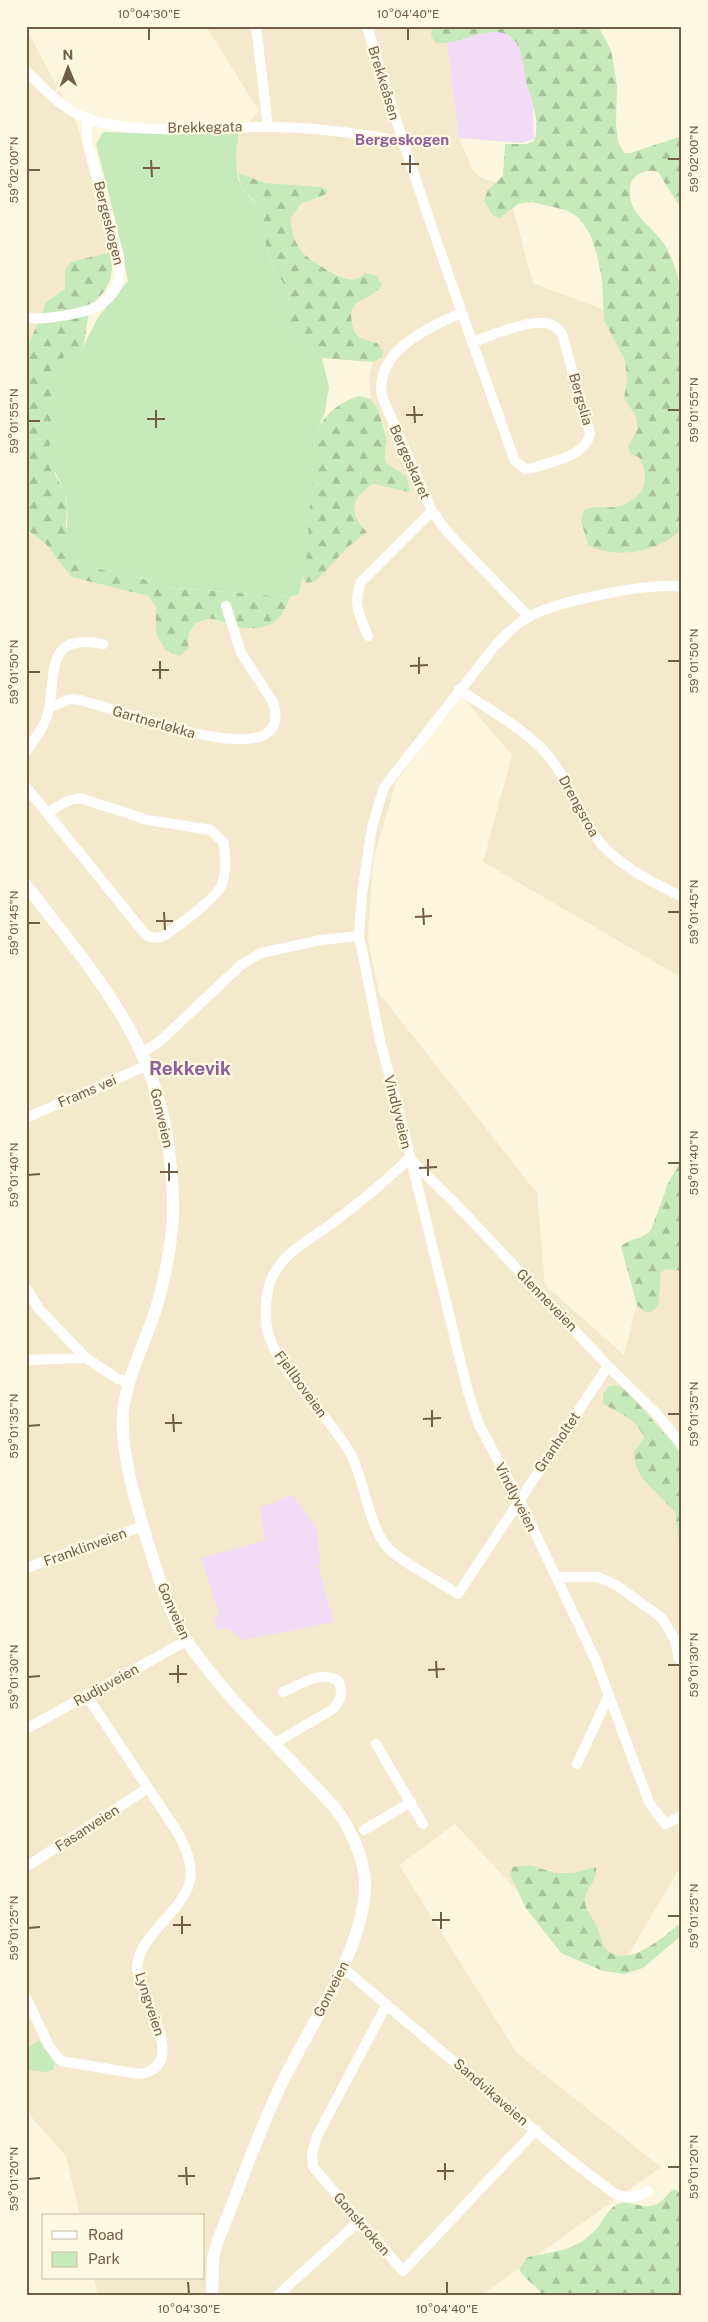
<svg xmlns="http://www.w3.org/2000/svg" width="708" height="2322" font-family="'Public Sans',sans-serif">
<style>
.residential{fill:#f4e9cc}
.education{fill:#f3dbf8}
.forest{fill:url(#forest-firs)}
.park{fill:#c7eabd}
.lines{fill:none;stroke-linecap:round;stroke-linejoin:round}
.minor{stroke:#fff;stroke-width:10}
.tertiary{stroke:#fff;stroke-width:12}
.ticks{fill:none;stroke:#725e46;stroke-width:2}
.labels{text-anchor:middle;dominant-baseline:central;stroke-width:4.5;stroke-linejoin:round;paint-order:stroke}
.street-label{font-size:14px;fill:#725e46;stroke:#fff9e4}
.neighbourhood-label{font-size:15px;font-weight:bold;fill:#8e6196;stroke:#fff9e4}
.district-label{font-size:19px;font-weight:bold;fill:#8e6196;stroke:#fff9e4}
.neatline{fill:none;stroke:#725e46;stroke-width:2}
.ticks-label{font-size:12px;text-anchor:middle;fill:#725e46}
</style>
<defs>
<pattern id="forest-firs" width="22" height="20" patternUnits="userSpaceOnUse" patternTransform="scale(1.25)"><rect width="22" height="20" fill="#c7eabd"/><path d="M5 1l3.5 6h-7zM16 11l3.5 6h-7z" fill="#a6c19b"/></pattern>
</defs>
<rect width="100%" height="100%" fill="#fdf6de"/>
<path class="residential" d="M206,26H448L446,35L459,138L473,171L483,179L501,183L508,190L533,283L634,321L682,520V978L483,862L512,755L460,694L396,782L373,861L368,939L379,993L537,1193L545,1285L624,1355L667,1183L682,1186V1864L622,1966L559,1936L455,1824L399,1865L517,2053L661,2167L480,2296H98L94,2278H204V2216H80L66,2156L26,2111V529L46,544L71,577L148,596L156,607V633L188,649L189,633L196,623L211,619L233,626L284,613L290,597L299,594L303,578L306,583L316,581L347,548L367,532L356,522L354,504L362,491L373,484L386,487L406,476L385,462V450L387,441L384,427L379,411L371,399L369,378L373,362L383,357L377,343L365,340L353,331L350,316L353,307L362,299L378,291L356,279L345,278L317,264L300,251L292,234L290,219L301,204L324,195L322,187L266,183L238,173L236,155L239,132L259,111Z
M26,28L77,124L111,252L71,262L65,289L46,302L26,351Z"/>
<path class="education" d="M530,26L534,139L522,143L459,138L446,35Z
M293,1495L317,1529L320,1563L318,1566L334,1622L243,1640L230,1630L225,1628L217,1630L214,1617L219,1614L201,1558L264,1541L261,1507Z"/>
<path class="forest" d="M432,26H598L611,50L617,86L616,125L618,141L624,153H630L682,136V210L658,172C647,168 631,174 630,188C627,212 650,225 662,241C672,254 679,278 682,294C685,317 682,343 682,366C682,420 682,475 682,529C660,552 616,560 588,545L581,520L584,510C598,505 602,508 615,507C621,507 628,503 633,499C649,488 647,473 639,457L632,455L628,447L638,429L636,416L624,399L627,378L625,360L604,320L602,279L597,255L590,234L578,217L566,210L531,202L518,204L500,218L492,215L484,200L488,190L503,176L505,144H527L534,141C541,120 531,101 526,81C523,71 524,58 519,48C504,13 460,47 436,43L431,36Z
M238,173L266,183L322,187L329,191L324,195L301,204L290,219C292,230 294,243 302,252C310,261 345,283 356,279C360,278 364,274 366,273L377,276L382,285C371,303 344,296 353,327C355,338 368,341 377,343L383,351V357L373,362L322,358L293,333L284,317V310L289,298L288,290L274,269L266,248L263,224L255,203L241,186Z
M111,252C113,267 113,280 103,293C99,297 93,303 91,308C85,322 88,337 81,350L66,354L55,474L64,492L67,507L66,526L78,564L152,581L163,587L290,597C280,627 264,632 233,626C226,624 218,619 211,619C206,619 200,622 196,623L189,633L188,649L179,656L165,650L156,633V607L148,596L71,577L46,544L26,529V351L46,302L65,289V269L71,262Z
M358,396L371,399L379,411L387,441L385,450V462L406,476L410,490L409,492L373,484C351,497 348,514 367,532L347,548L316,581L306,583L303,578L315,437C322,416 338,403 358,396Z
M682,1160V1271L666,1269L661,1273L658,1306L650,1313L644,1311L637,1305L621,1247C628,1238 642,1240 651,1230L670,1179Z
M614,1385L621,1387L631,1396L672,1442L682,1456V1546L679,1542L675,1512L641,1477L635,1463L634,1452L644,1438C637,1417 618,1414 603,1403V1394L609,1386Z
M529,1865L555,1873H573L596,1867C598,1881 586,1887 585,1899C584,1909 593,1918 597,1927C601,1936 602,1948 611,1953C632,1966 667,1934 682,1922V1935L643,1968L624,1974L603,1971L561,1953L525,1907L510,1874L513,1867Z
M674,2189L682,2194V2296H542C537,2284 525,2281 519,2269L528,2257C556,2251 577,2251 597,2228C603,2221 607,2210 616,2205C628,2198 643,2211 657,2204C664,2201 668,2192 674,2189Z"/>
<path class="park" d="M103,132L177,134L239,132L236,155L238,178L241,186L262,213L266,248L274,269L288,290L289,298L284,310V317L293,333L322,358L329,387L325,412L315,437L306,563L299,594L290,597L163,587L152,581L78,564C61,540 69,530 67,505C65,487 53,473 50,455C48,440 55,362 66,354C70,351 77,351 81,350L99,316L128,281L117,227L96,144Z
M39,2040L55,2064L53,2070L46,2072L26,2070V2049Z"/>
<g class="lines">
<path class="minor" d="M256,26L268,127
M367,26C411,173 463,317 515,461L525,469L533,468C552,461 586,457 590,433L562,334C558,328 553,324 546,323C526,320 492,336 472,342
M26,71C44,88 62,109 86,118C137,137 214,126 268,127C313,127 357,133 401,141
M461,313C428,328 374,351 382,397L432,511L448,533L529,617
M26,317C37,320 50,318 61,316C98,311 124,300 119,257L87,140V118
M368,636C360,616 352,603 361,582L432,511
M459,689C487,709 522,727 545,752C567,776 575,807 593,833C612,863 651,881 682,897
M49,708C57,705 66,699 74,699C99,700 300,787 273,702L241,653L226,606
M26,752C35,738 47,724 49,708C56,668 47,633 103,644
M26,787L146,935C150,937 155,939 160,937C171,933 215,898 220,888C227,876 225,857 224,843L211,830L148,820L80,798L67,801L47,813
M359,936L362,894L372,827L384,787L495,646C505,635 515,625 527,618C554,601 651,582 682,587
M143,1052L159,1042L241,965L261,953L321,940L359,936L380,1040L406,1139L468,1392L479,1425L519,1499L596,1661L649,1802L665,1824L682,1816
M26,1118L148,1065
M26,1288L39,1309L86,1358
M26,1360L86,1358L118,1379L129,1382
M608,1366L458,1594C442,1583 399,1561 388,1548C366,1522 366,1481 349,1451C328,1415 281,1374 269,1336C264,1320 265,1295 271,1280C281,1253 313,1238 334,1222C360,1202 387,1181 409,1158L456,1204L608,1366L657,1414L682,1445
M26,1568L143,1526
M556,1577H598L616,1585L662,1618L675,1640L679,1659
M26,1729L186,1641
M275,1743L333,1709C341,1700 343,1693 339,1682C324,1668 299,1685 283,1692
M376,1744L423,1824
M577,1764L609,1695
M364,1830L411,1802
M26,1867L148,1788
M342,1967L564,2155L615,2194C627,2199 636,2197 648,2191
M26,1997L49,2046L61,2061L139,2074C193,2066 137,1995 137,1966C138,1954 144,1945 151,1936C185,1895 207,1883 176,1830L87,1696
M387,2004L317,2136L312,2153L313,2167L403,2271L536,2130
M277,2296L359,2221"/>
<path class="tertiary" d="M26,885C98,979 162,1046 171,1170C173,1190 174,1211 172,1230C169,1257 163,1286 155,1312C144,1345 126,1378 123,1413C120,1455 139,1513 151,1553C160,1582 172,1620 189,1644C222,1692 265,1733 304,1775C317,1789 334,1804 344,1821C355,1840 365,1862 365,1885C364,1951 309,2026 281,2085C257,2135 239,2189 218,2240L213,2258L212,2296"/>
</g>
<path class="ticks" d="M149,28V40M408,28V40M410,155V173M668,159H680M151,160L152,177M401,164H419M143,168H160M28,170H40M414,406L415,423M156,410V428M668,410H680M406,415H423M147,419H165M28,421H40M419,657V674M160,661V679M668,661H680M410,666L428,665M152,670H169M28,672H40M423,908L424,925M164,912L165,930M668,912H680M415,917L432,916M156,921H173M28,923H40M428,1159V1176M169,1163V1181M668,1163H680M419,1168L437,1167M160,1172H178M28,1175L40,1174M432,1410V1427M173,1414L174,1432M668,1414H680M423,1419L441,1418M165,1423H182M28,1426L40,1425M436,1661L437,1678M178,1665V1683M668,1665H680M428,1670L445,1669M169,1674H187M28,1677L40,1676M441,1912V1929M182,1916V1934M668,1916H680M432,1920H450M173,1925H191M28,1928L40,1927M445,2163V2180M186,2167L187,2185M668,2167H680M437,2171H454M178,2176H195M28,2179L40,2178M188,2282L189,2294M447,2282V2294"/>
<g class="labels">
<g class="street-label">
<text transform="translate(384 83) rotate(73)">Brekkeåsen</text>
<text transform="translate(205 127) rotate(-1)">Brekkegata</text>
<text transform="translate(109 223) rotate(76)">Bergeskogen</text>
<text transform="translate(581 399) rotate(74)">Bergslia</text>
<text transform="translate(410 462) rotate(66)">Bergeskaret</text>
<text transform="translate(154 722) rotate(16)">Gartnerløkka</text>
<text transform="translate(579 806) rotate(61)">Drengsroa</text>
<text transform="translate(87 1091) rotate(-23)">Frams vei</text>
<text transform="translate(398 1112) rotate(76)">Vindlyveien</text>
<text transform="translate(162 1118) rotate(77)">Gonveien</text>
<text transform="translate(547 1300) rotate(46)">Glenneveien</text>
<text transform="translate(301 1384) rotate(54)">Fjellboveien</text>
<text transform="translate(557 1442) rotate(-56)">Granholtet</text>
<text transform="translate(516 1497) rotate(63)">Vindlyveien</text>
<text transform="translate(85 1547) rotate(-20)">Franklinveien</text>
<text transform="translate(174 1611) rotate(66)">Gonveien</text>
<text transform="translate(106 1685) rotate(-29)">Rudjuveien</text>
<text transform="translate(87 1828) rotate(-33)">Fasanveien</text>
<text transform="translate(331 1989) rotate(-63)">Gonveien</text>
<text transform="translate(150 2004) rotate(72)">Lyngveien</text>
<text transform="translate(491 2092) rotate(41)">Sandvikaveien</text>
<text transform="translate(362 2224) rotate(49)">Gonskroken</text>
</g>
<g class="neighbourhood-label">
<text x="402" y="139">Bergeskogen</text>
</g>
<g class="district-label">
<text x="190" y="1068">Rekkevik</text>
</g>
</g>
<rect width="708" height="2322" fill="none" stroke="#fff9e4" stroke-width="55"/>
<rect x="42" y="2214" width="162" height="65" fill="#fff9e4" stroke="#c7bba5"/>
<rect x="52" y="2231" width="25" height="8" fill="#ffffff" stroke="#c7bba5"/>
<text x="88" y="2240" font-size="15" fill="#725e46">Road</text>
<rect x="52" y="2252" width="25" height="15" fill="#c7eabd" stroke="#c7bba5"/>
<text x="88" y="2264" font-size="15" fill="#725e46">Park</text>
<g transform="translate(68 68) rotate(359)" stroke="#fff9e4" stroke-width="4" paint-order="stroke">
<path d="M0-4L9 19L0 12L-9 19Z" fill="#725e46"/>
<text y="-8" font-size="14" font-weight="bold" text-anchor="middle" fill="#725e46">N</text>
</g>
<rect x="28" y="28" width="652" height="2266" class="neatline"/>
<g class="ticks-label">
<text x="149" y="18">10°04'30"E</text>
<text x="408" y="18">10°04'40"E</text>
<text transform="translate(694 159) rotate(-90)" y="4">59°02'00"N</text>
<text transform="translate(14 170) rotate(-90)" y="4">59°02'00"N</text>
<text transform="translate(694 410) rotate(-90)" y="4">59°01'55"N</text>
<text transform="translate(14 421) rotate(-90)" y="4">59°01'55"N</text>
<text transform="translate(694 661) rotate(-90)" y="4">59°01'50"N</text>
<text transform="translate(14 672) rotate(-90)" y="4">59°01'50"N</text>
<text transform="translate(694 912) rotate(-90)" y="4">59°01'45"N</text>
<text transform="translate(14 923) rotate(-90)" y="4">59°01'45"N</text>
<text transform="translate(694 1163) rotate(-90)" y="4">59°01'40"N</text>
<text transform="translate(14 1175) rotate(-90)" y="4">59°01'40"N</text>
<text transform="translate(694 1414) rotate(-90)" y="4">59°01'35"N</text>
<text transform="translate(14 1426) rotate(-90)" y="4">59°01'35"N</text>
<text transform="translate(694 1665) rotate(-90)" y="4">59°01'30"N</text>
<text transform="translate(14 1677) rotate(-90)" y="4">59°01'30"N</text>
<text transform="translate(694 1916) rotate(-90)" y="4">59°01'25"N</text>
<text transform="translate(14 1928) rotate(-90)" y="4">59°01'25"N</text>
<text transform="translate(694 2167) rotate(-90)" y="4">59°01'20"N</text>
<text transform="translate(14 2179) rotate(-90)" y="4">59°01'20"N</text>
<text x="189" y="2313">10°04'30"E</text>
<text x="447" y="2313">10°04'40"E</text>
</g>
</svg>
